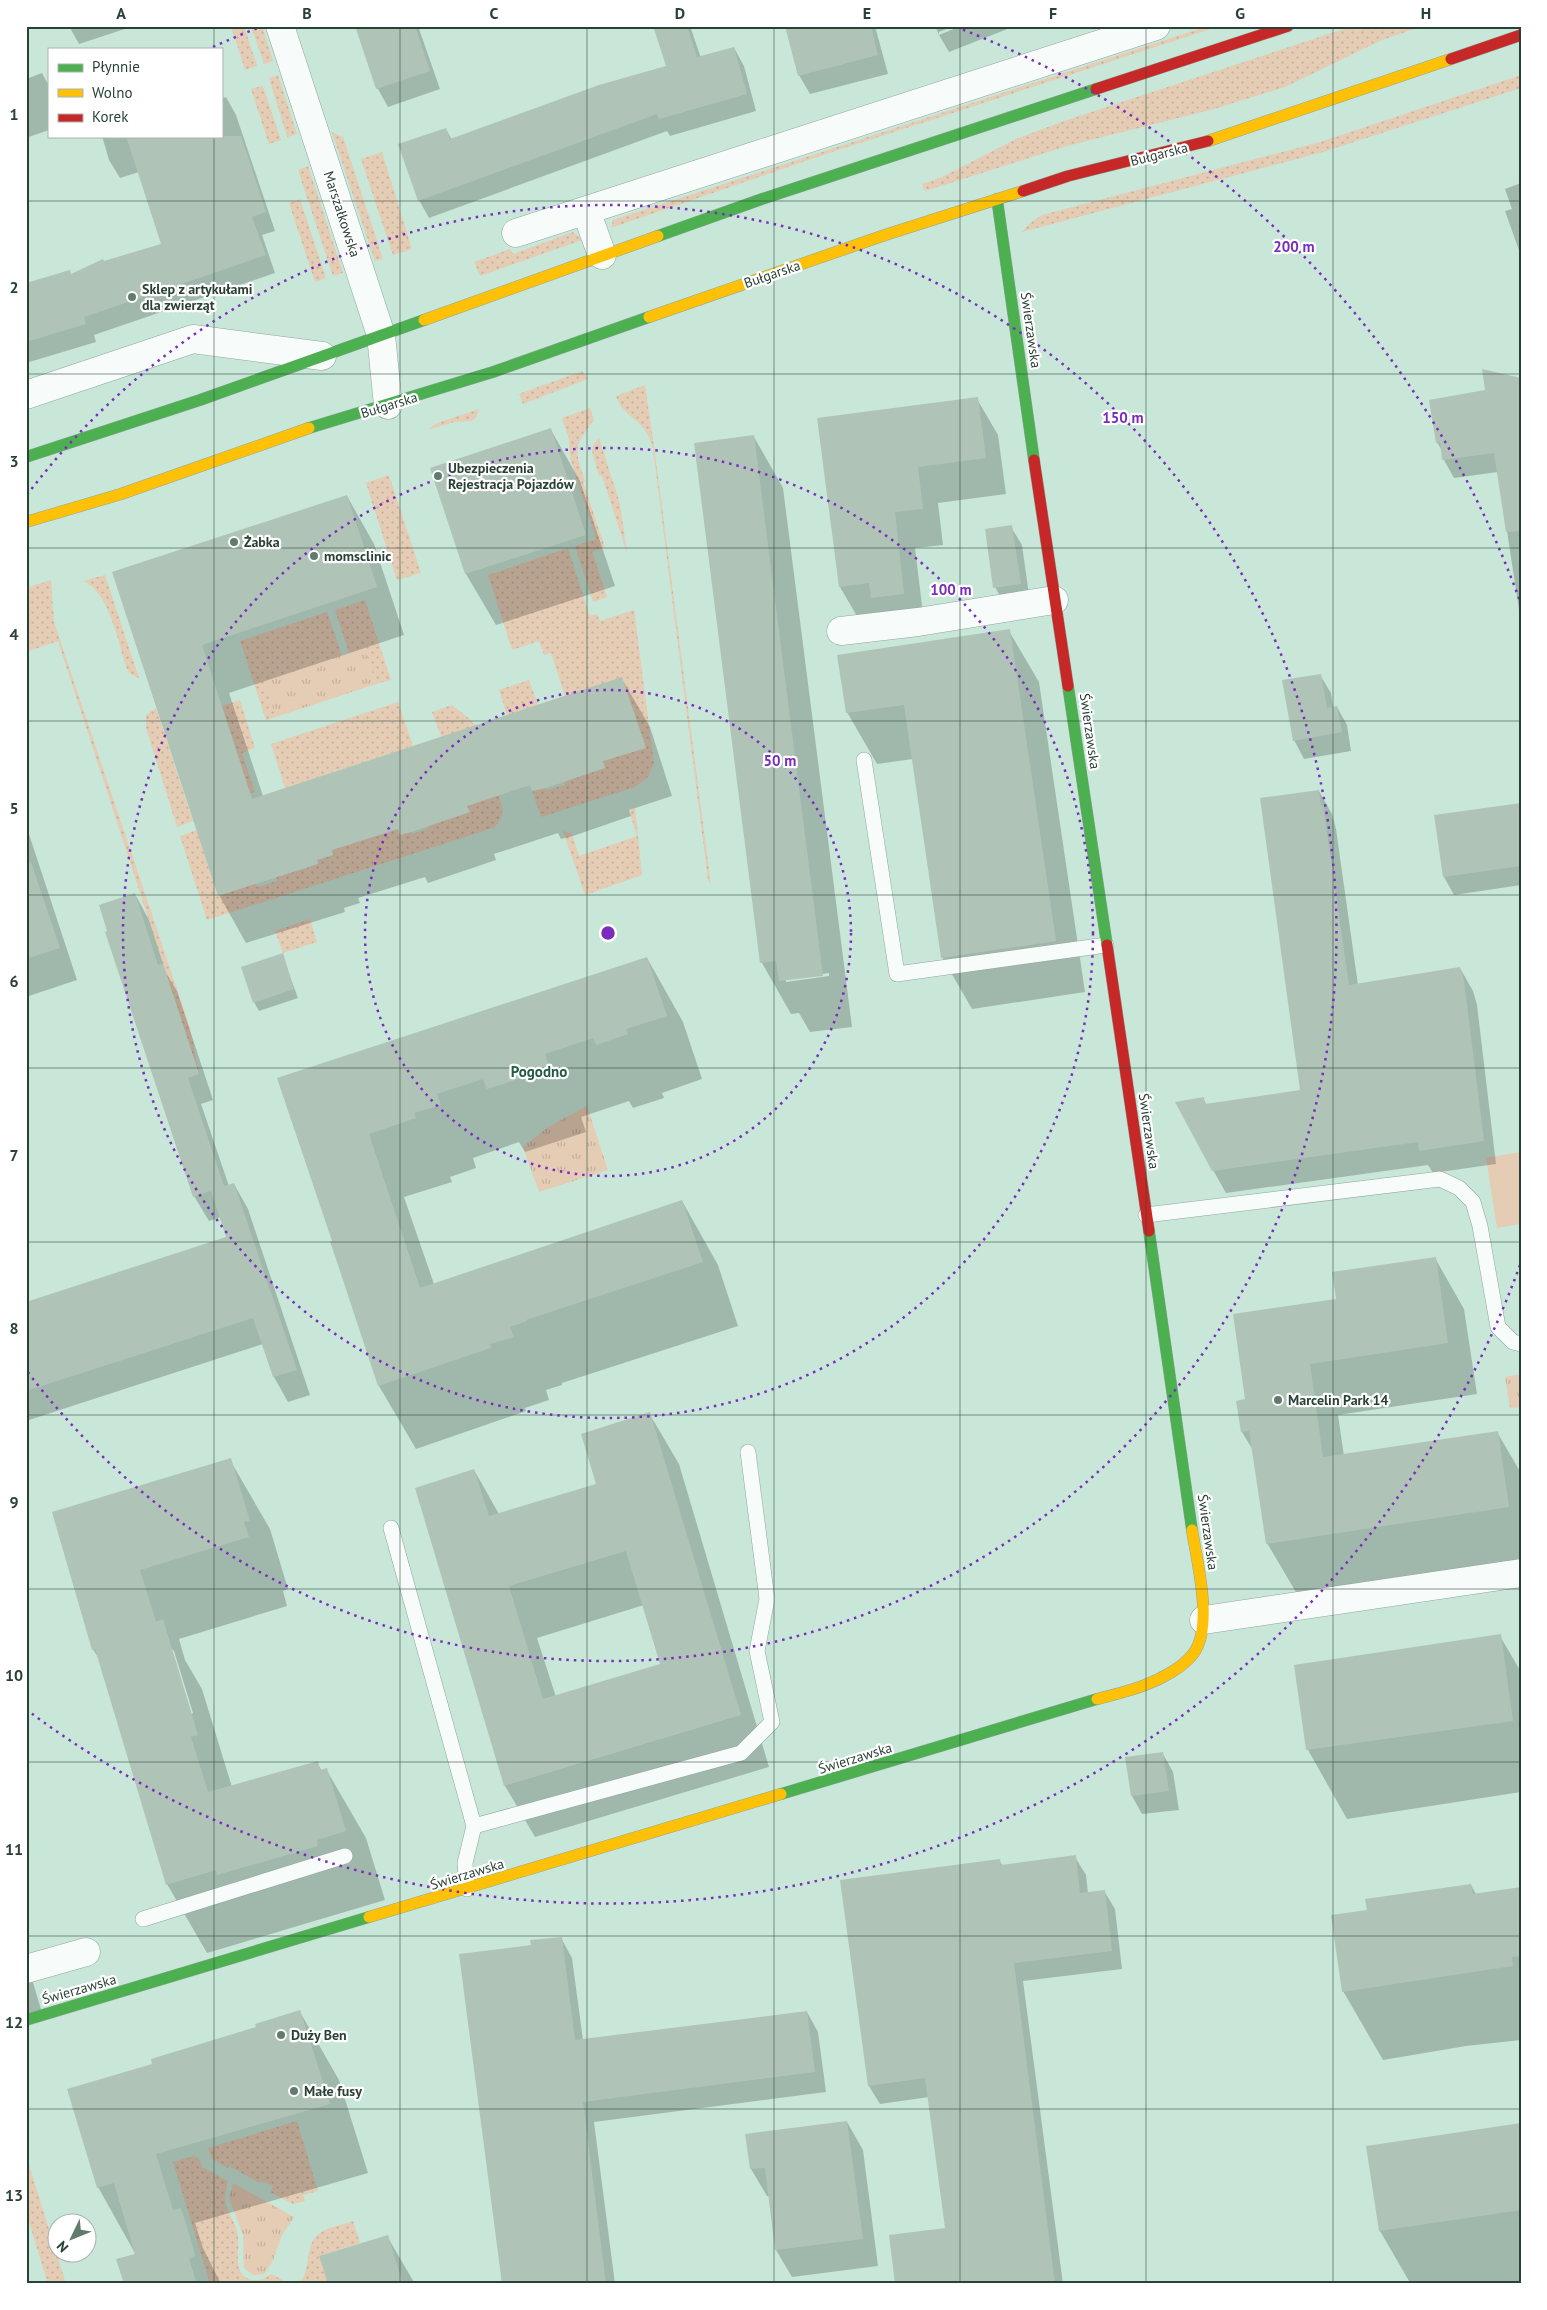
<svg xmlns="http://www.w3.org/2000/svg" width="1547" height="2310" font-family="'PT Sans',sans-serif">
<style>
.grass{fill:url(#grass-dots)}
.park{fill:url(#park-tufts)}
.pitch{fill:#e5ccb4}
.shadow{fill:#0003;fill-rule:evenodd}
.building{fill:#afc4b6;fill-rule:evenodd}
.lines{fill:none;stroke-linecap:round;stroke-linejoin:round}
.lane-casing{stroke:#8fa79c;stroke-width:16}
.street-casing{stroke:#8fa79c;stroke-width:29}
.fast-casing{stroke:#8fa79c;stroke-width:12}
.slow-casing{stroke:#8fa79c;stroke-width:12}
.jam-casing{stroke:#8fa79c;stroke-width:12}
.lane{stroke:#f7fbf9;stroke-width:15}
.street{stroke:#f7fbf9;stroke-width:28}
.fast{stroke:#4caf50;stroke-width:11}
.slow{stroke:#ffc107;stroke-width:11}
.jam{stroke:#c62828;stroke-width:11}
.grid{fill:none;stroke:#2a4136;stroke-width:1;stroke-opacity:0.55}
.ring{fill:none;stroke:#7b2cbf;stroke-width:2.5;stroke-dasharray:2.5 5}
.poi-dot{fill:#617b6f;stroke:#fff;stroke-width:2}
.labels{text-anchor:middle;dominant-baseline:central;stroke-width:4.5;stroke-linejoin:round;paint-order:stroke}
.street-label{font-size:14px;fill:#2a4136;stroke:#fff}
.poi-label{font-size:14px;font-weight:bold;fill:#2a4136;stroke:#fff;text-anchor:start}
.neighbourhood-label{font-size:15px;font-weight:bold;fill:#245b44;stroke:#fff}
.centre{fill:#7b2cbf;stroke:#fff;stroke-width:2.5}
.ring-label{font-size:15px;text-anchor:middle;font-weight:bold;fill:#7b2cbf;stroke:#fff;stroke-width:4.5;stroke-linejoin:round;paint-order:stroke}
.neatline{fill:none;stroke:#2a4136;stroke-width:2}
.grid-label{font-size:16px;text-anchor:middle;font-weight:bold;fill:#2a4136}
</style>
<defs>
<pattern id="grass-dots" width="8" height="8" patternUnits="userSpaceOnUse" patternTransform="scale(1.25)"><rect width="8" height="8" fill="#e5ccb4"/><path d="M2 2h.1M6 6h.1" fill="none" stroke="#c5b09b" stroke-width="1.8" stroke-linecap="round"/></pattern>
<pattern id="park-tufts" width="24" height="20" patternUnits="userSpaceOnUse" patternTransform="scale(1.25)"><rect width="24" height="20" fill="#e5ccb4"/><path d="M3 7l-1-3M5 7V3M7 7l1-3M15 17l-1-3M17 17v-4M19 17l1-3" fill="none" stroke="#c5b09b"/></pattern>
</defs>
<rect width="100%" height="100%" fill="#c8e7d8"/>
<path class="grass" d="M231,26H244L257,66L245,70Z
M251,26H262L273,61L264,64Z
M1208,26H1220L823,155L611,228L613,220Z
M1353,26H1423L1382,40L1285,87L1214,109L1067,146L925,191L922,184L942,177L1016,139L1064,121Z
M278,75L297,134L287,137L269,78Z
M1521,75V88L1323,152L1022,232L1030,223L1042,215L1320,142Z
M263,86L281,140L269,144L251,89Z
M332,132L343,137L383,259L375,261Z
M382,152L412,249L393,255L361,159Z
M308,166L343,273L333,276L298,170Z
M300,199L326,278L315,282L289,203Z
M573,232L582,240L480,276L474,262L510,249L513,254Z
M582,371L588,379L523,404L519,394Z
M645,385L655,453L711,885L708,880L653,449C647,418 624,420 616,396Z
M590,408L594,420C572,448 575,450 585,481L583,482L605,547L592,552L607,597L593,602L575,546L596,539L570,458L569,439L562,418Z
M479,409L476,418L471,421L454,422L427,430L437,423Z
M599,438L620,504L627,553L602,476H599L592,451L593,445Z
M389,475L421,573L397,580L366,483Z
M568,548L590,616L597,614L600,621L634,610L654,763L648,777L635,787L541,817L532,791L543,781L546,790L565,785L561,775L646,747L622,678L565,696L551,653L544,655L539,641L512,650L488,575Z
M105,575L139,678L130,674L127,669C118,643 110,592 83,581Z
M51,580L54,622L190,1028L199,1074L58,641L26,652V588Z
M365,600L391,680L376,684L364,648L349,653L335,610Z
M327,612L342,655L265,680L276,717L266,720L240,641Z
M529,680L538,705L507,715L499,690Z
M240,700L255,748L242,753L255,792L250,793L222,706Z
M398,702L413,746L337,771L334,770V772L285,788L271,744Z
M452,705L471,720L473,724H476L502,806C503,816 501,822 493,828L207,920L180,836L197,830L218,897L253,876L257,887L277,881L274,869L289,873L318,864L317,860L333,855L332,850L398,829L400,835L411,831L412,834L429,828L426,819L452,818L469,812L432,712Z
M156,708L193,821L177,827L146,728V715Z
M635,807L642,875L585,895L563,831L572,834L579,856L637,836L630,814V811Z
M310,919L317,942L283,953L275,931Z
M297,2121L318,2191L303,2195L305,2201L293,2204L270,2192L273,2186L261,2181L259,2183L229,2166L228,2168L212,2159L208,2148Z
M26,2155L66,2284H48L26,2212Z
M194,2156L200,2160L202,2167L228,2181C219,2212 235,2212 238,2237C240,2253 231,2275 253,2280C260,2281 266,2278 271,2274L283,2280L284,2284H210L173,2162Z
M353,2221L360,2243L319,2256L328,2284H298C314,2269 302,2248 319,2234C327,2227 342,2225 353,2221Z"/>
<path class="park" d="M364,648L376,684L276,717L264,680Z
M587,1106L608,1170L539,1192L523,1147L548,1127Z
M1521,1374V1407L1510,1408L1505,1377Z
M233,2183L294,2217L282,2235L273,2261L264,2274L253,2275L244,2268L243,2235L229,2198Z"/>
<path class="pitch" d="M1521,1152V1224L1497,1228L1486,1158Z"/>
<path class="shadow" d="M69,26H134L79,44Z
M356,26H418L440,89L388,107L378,89Z
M655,26H690L701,58L734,48L744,66L756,111L670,136L667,131L429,218L419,200L446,129L452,140L668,67Z
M798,26H875L888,74L810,94L799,75Z
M935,26H954L939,32V35Z
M961,26H1015L949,52L939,35Z
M42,73L49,86V130L26,138V79Z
M226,97L236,115L275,231L262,235L275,273L94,335L96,342L26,363V284L71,276L104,262L162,244L139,172L120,178L109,160L102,136H221V99Z
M1521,183V256L1505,211L1512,209L1505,189Z
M1521,379V623L1498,472L1454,478L1444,460L1442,451L1437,442L1486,391Z
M977,399L998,435L1006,494L938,503L943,545L915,548L923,614L861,623L840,587L818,419Z
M551,430L580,481L615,586L496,625L466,574Z
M754,437L783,488L852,1027L810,1032L799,1013L791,1014L762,963L695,444ZM829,973V976L786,982V979Z
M347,496L374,544L404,635L229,693L263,796L622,679L650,727L672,796L629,810L631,816L573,836L561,839L558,833L494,854L496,860L428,883L425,877L358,898L360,903L344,908L345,912L246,943L219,895L113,572Z
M1011,527L1022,545L1030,602L1005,605L995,587Z
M1009,631L1039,682L1085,992L972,1009L942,957L913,759L877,764L847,712Z
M1320,675L1331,693L1333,708L1337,707L1347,725L1351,751L1304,759L1294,740Z
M1319,791L1332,814L1336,829L1358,985L1460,968L1473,991L1477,1005L1496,1164L1433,1173L1428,1165L1226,1193L1213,1170L1203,1099L1207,1105L1302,1091Z
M1521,804V885L1454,895L1444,877Z
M26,825L77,980L26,997Z
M135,894L149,920L166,973L177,991L213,1100L201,1104L229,1186L234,1184L248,1209L310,1395L288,1402L274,1377L263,1344L26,1421V1304L228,1238L221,1217L209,1221L194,1196Z
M282,955L298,998L259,1011L254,1002Z
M647,958L683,1022L702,1079L662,1093L664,1098L633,1108L629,1101L581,1117L586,1132L525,1152L519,1142L473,1158L476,1168L450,1177L452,1182L404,1197L434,1284L682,1201L718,1265L738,1326L562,1383V1385L546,1390L549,1400L525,1408L526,1411L416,1449L379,1386L334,1242L278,1079Z
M1435,1258L1464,1309L1477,1394L1338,1415L1344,1456L1497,1432L1521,1473V1561L1297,1594L1267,1543L1254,1452L1242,1432L1237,1402L1246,1400L1337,1300Z
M649,1413L679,1464L769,1767L535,1837L505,1786L474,1470L499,1514L597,1485ZM644,1605L662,1665L556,1697L537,1638Z
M230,1460L270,1529L288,1589L283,1591L287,1606L179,1639L185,1660L202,1689L232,1787L317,1763L322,1771L326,1769L366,1838L385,1900L207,1953L167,1884L100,1661L93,1649L54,1513ZM170,1647L174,1651L193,1713L191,1714Z
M1500,1636L1521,1672V1792L1347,1819L1308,1750L1295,1666Z
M1163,1754L1173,1772L1179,1810L1142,1814L1132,1796L1127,1758Z
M1075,1857L1086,1875L1088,1893L1104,1891L1115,1909L1122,1969L1023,1981L1063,2284H896L946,2229L929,2097L880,2104L869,2086L842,1881L999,1860L1003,1866Z
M1471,1885L1476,1894L1521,1888V2040L1466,2046L1383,2060L1343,1991L1368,1911Z
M561,1938L572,1958L583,2040L807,2012L818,2032L826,2092L594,2122L615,2284H503L532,1946Z
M26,1959L43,2016L26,2021Z
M300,2012L339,2080L368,2173L195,2223L203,2248L221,2284H125L136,2255L98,2187L153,2065Z
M847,2122L863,2150L878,2266L792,2277L776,2250L769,2196H767L751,2169L747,2135Z
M1521,2124V2284H1398L1409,2281L1380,2231L1367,2147Z
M387,2236L415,2284H329Z"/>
<path class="building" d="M355,26H415L430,71L376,89Z
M653,26H687L697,57L734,47L747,94L659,119L657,114L418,201L398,144L446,128L450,139L599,85L666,66Z
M785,26H871L878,55L798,76Z
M126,136H241L266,212L252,217L266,255L84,317L86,324L26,342V283L70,270L71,274L103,259L104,261L161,244Z
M1482,369L1521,378V531L1506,532L1494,453L1442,460L1440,442L1436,443L1429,400L1485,390Z
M978,397L986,458L918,467L923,509L895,512L904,594L871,598L869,583L839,587L817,418Z
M551,428L586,535L465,574L430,468Z
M754,435L823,976L779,981L776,961L760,963L694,443Z
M347,495L377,587L202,645L252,799L622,677L646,748L603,761L605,768L546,788L532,791L530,785L467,806L470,812L411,832L400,835L398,829L332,850L333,855L317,860L318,864L218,896L112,572Z
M1012,525L1021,584L993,588L985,529Z
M1010,629L1056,941L941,958L904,705L846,713L837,655Z
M1321,674L1327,708L1337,706L1342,732L1293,741L1282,680Z
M1319,790L1321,806L1323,805L1349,985L1460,967L1464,981L1484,1141L1419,1151L1418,1142L1212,1171L1175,1102L1204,1097L1205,1104L1300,1090L1260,798Z
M1521,803V866L1443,877L1434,815Z
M31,862L60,948L26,959V863Z
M135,893L158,965L163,964L199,1074L188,1078L224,1186L234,1183L297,1370L273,1377L253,1318L26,1391V1302L226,1237L211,1191L193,1197L105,932L107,931L99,905Z
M283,953L294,989L253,1003L241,967Z
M647,957L667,1016L626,1029L628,1034L596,1045L593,1038L545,1054L550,1069L487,1089L483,1079L437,1094L441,1105L414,1113L416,1118L369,1134L420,1288L682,1200L703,1262L526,1320L527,1321L510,1327L514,1337L490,1344L491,1348L378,1386L330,1241H332L277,1078Z
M1436,1257L1448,1343L1310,1364L1323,1457L1498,1431L1509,1507L1266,1544L1249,1431L1241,1432L1236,1401L1245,1399L1233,1314L1336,1299L1332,1272Z
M650,1412L741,1715L504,1786L415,1488L474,1469L489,1516L596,1484L581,1434ZM626,1551L660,1664L543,1699L509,1586Z
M231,1458L250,1521L244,1522L249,1537L140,1570L156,1622L163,1619L190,1708L198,1735L191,1737L208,1792L318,1761L320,1770L327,1768L346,1831L317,1840L318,1846L217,1875L216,1870L166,1885L95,1649L92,1650L52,1512Z
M1501,1634L1513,1721L1306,1750L1294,1665Z
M1163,1752L1169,1791L1131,1796L1125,1757Z
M1076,1855L1080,1893L1105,1890L1112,1951L1014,1963L1055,2284H895L889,2235L945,2228L925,2078L868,2086L840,1880L1000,1859L1001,1865Z
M1471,1884L1473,1894L1521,1887V1956L1512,1957L1513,1966L1342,1992L1331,1915L1367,1910L1365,1899Z
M562,1937L575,2040L807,2011L815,2072L583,2102L606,2284H502L459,1954L531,1945L530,1940Z
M300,2010L330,2104L156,2154L173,2210L181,2208L191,2240L195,2256L189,2259L197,2284H124L116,2259L135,2254L114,2183L97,2188L67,2089L152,2064L151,2059L256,2027L255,2024Z
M847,2121L863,2239L775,2250L765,2168L750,2169L745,2134Z
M1521,2123V2210L1379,2231L1366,2146Z
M388,2235L403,2284H328L319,2256Z"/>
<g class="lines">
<g class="lane-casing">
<path id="lane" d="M864,760L897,974L1106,945
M1146,1215L1440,1179L1459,1188L1473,1202L1480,1226L1498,1327L1513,1342L1521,1344
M391,1528L474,1826
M467,1889L465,1863L474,1826L741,1753L772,1722L757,1651L767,1599L748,1452
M143,1919L345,1856"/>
</g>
<g class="street-casing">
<path id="street" d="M280,26L381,335L388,405
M586,211L602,255
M516,233L1156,26
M26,395L193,339L322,356
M841,631L918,622L1054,600
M1204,1620L1521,1573
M26,1969L86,1952"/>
</g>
<g class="fast-casing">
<path id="fast" d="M997,199L1034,460
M658,236L762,199L1096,89
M309,428L493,372L649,317
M26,457L200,400L424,320
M1068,686L1107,945
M1149,1231L1192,1530
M781,1794L1097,1699
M26,2020L369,1917"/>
</g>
<g class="slow-casing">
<path id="slow" d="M1208,141L1451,59
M649,317L885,235L1023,191
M424,320L658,236
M26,522L121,494L309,428
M1097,1699C1113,1695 1130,1691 1145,1685C1161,1679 1182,1668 1193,1654C1214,1627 1197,1562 1192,1530
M369,1917L781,1794"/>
</g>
<g class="jam-casing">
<path id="jam" d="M1451,59L1521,35
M1096,89L1288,26
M1023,191L1068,176L1208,141
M1034,460L1068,686
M1107,945L1149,1231"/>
</g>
<use href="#lane" class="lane"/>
<use href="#street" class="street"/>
<use href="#fast" class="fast"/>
<use href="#slow" class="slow"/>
<use href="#jam" class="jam"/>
</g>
<path class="grid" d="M214,26V49M400,26V2284M587,26V2284M774,26V2284M960,26V2284M1146,26V2284M1333,26V2284M214,136V2284M26,201H1521M26,374H1521M26,548H1521M26,721H1521M26,895H1521M26,1068H1521M26,1242H1521M26,1415H1521M26,1589H1521M26,1762H1521M26,1936H1521M26,2109H1521"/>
<g class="ring">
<circle cx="608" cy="933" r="243"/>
<circle cx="608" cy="933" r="485"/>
<path d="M27 495A728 728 0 1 1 27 1371"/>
<path d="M1520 1265A970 970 0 0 1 31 1713M213 47A970 970 0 0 1 260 27M956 27A970 970 0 0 1 1520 601"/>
</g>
<g class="poi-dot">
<circle cx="132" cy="297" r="5"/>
<circle cx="438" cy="476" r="5"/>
<circle cx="234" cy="542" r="5"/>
<circle cx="314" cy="556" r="5"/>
<circle cx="1278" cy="1400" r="5"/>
<circle cx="281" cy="2035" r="5"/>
<circle cx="294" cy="2091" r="5"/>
</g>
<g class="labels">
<g class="street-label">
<text transform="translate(1159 154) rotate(-14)">Bułgarska</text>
<text transform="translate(342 214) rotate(72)">Marszałkowska</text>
<text transform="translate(772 274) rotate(-19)">Bułgarska</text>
<text transform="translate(1031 330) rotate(82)">Świerzawska</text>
<text transform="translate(389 405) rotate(-17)">Bułgarska</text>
<text transform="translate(1090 731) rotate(82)">Świerzawska</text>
<text transform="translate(1149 1131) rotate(82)">Świerzawska</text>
<text transform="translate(1208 1532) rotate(82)">Świerzawska</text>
<text transform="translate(855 1758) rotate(-17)">Świerzawska</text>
<text transform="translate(467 1874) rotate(-17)">Świerzawska</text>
<text transform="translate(79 1989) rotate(-16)">Świerzawska</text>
</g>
<g class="poi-label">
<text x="142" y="289">Sklep z artykułami<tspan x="142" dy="16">dla zwierząt</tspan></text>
<text x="448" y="468">Ubezpieczenia<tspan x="448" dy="16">Rejestracja Pojazdów</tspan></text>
<text x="244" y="542">Żabka</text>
<text x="324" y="556">momsclinic</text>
<text x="1288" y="1400">Marcelin Park 14</text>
<text x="291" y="2035">Duży Ben</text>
<text x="304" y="2091">Małe fusy</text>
</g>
<g class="neighbourhood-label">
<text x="539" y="1071">Pogodno</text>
</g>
</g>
<circle cx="608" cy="933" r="8" class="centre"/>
<g class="ring-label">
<text x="1294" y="252">200 m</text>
<text x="1123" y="423">150 m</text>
<text x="951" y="595">100 m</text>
<text x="780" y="766">50 m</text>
</g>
<rect width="1547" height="2310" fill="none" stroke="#ffffff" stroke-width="55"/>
<rect x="48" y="48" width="175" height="90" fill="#ffffff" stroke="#aab3af"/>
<rect x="58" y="64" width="25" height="8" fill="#4caf50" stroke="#aab3af"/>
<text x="92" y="72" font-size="15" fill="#2a4136">Płynnie</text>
<rect x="58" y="89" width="25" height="8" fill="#ffc107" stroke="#aab3af"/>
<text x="92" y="98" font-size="15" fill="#2a4136">Wolno</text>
<rect x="58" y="114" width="25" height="8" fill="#c62828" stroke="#aab3af"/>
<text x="92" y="122" font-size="15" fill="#2a4136">Korek</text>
<g transform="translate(72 2238) rotate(227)"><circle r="24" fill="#ffffff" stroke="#aab3af"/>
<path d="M0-4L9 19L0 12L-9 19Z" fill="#617b6f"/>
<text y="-8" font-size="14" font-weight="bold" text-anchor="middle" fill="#2a4136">N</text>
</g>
<rect x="28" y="28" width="1492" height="2254" class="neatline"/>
<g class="grid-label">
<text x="121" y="19">A</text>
<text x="307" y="19">B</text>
<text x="494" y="19">C</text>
<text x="680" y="19">D</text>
<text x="867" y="19">E</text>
<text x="1053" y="19">F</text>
<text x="1240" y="19">G</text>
<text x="1426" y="19">H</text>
<text x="14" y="120">1</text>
<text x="14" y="293">2</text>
<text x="14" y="467">3</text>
<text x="14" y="640">4</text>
<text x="14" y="814">5</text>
<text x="14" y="987">6</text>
<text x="14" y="1161">7</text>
<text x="14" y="1334">8</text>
<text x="14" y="1508">9</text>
<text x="14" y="1681">10</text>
<text x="14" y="1855">11</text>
<text x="14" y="2028">12</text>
<text x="14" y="2201">13</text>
</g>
</svg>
